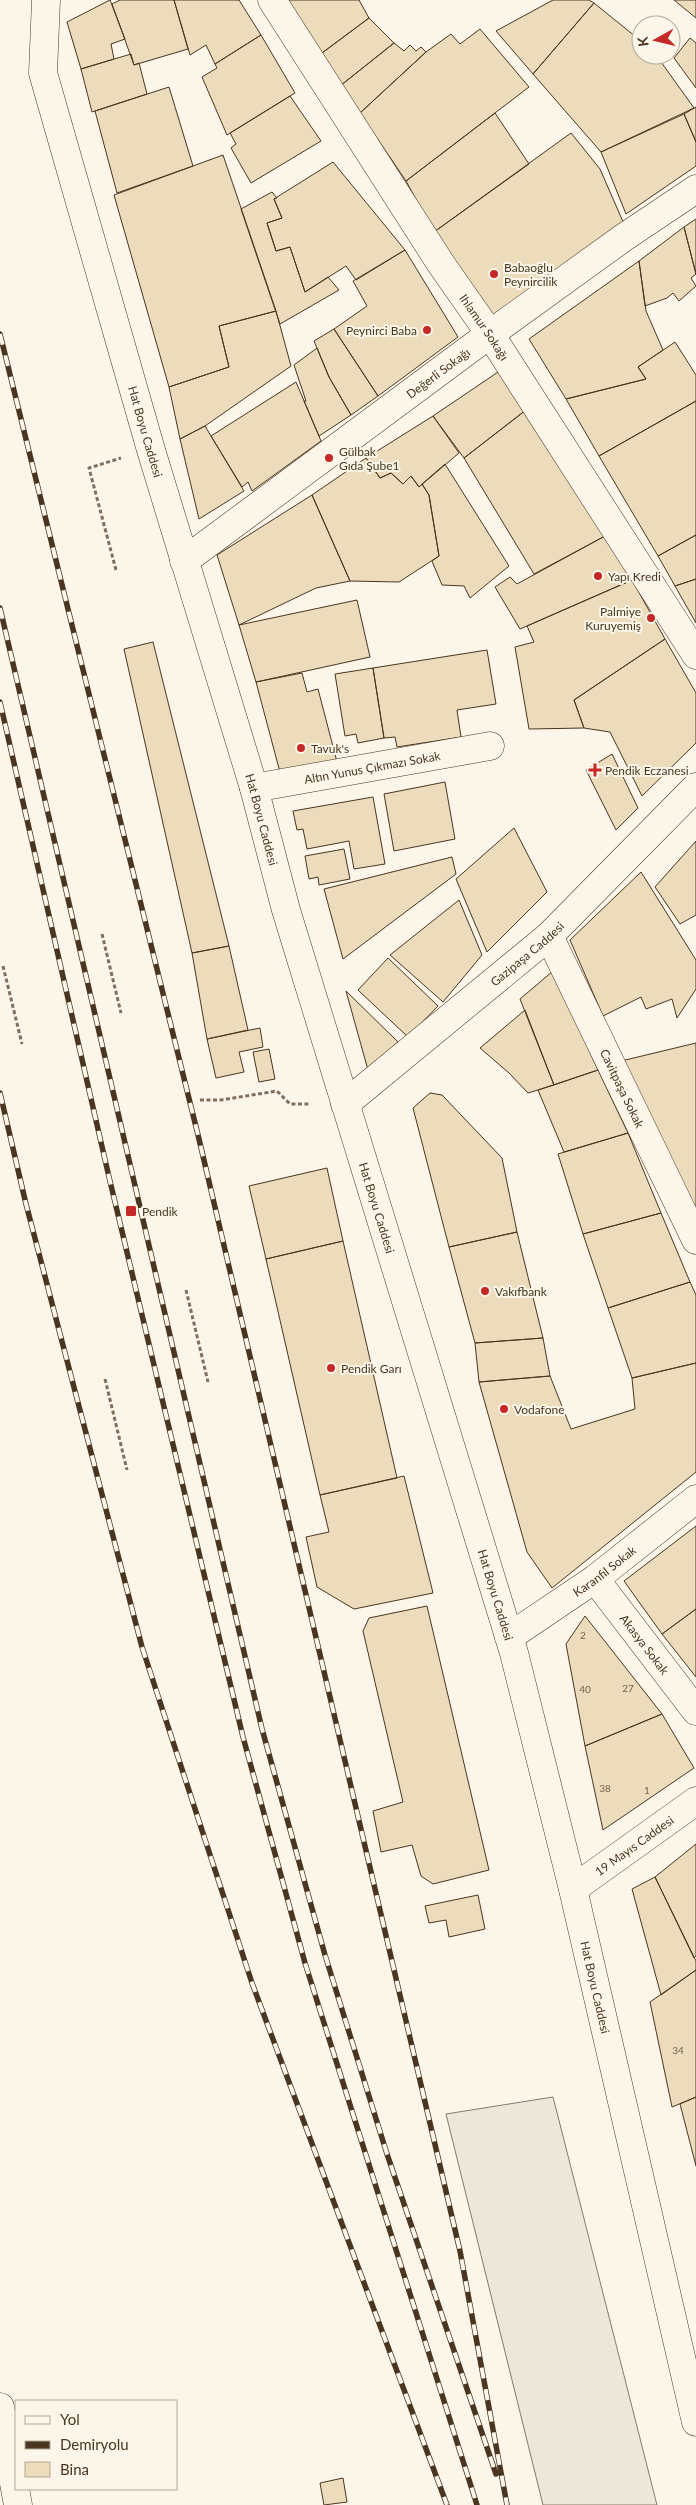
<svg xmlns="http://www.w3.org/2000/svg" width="696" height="2505" font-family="Lato,sans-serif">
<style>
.parking{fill:#ede7d9;stroke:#887966}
.building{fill:#ecdcbc;stroke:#4a3520}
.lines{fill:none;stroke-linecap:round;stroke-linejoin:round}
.minor-casing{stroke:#4a3520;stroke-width:29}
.path{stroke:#7f6f5c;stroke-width:3;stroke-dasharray:4 2.5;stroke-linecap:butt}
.minor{stroke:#fbf6e9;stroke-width:28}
.rail-casing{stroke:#4a3520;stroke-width:5.5}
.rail{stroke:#fbf6e9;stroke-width:4;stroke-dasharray:11;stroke-linecap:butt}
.poi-dot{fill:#c62828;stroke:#fbf6e9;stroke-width:2}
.labels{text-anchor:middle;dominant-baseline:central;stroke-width:4;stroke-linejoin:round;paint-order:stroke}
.number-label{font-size:10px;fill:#725f47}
.poi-label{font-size:12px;fill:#4a3520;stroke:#fbf6e9;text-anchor:start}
.street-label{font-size:12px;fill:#4a3520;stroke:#fbf6e9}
</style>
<rect width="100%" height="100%" fill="#fbf6e9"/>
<path class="parking" d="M553,2097L657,2505H543L446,2114Z"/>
<path class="building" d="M110,0L125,39L111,44L114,59L81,69L67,22Z
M120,0H174L188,49L134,65L112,4Z
M174,0H239L261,35L215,64L206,45L190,55Z
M282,0H359L369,18L318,56Z
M553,0H589L594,3L533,74L496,31Z
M674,0H696V18Z
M594,3L641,41V55H656L694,108L601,152L533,74Z
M369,18L394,43L340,86L318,56Z
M480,29L529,87L406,181L360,113L426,52L451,34L460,44Z
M261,35L295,93L227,135L202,77L217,68L215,64Z
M690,38L696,43V88L674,58Z
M394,43L404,51L410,45L416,51L421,47L426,52L360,113L340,86Z
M131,54L134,65L139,63L147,94L92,112L81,69Z
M169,87L193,166L117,193L95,111Z
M290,96L321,141L251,183L231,148L236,144L230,133Z
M696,107V142L684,114Z
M495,113L529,164L434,232L406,181Z
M684,114L696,142V166L626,214L601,152Z
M571,133L600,169L624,224L497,321L434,232Z
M223,155L276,311L219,326L229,367L169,387L114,195Z
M333,162L405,250L356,280L346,266L305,292L290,247L276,251L267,223L282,218L274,199Z
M272,192L277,198L274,199L282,218L267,223L276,251L290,247L305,292L328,277L339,290L280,324L241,209Z
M696,219V274L684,227Z
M684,227L696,274L691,278L696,286L679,301L673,293L667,298L645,306L639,261Z
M405,250L458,337L378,396L334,329L367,306L353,281Z
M639,261L646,311L663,350L638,367L646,379L566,399L529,339Z
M276,311L291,366L205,426L180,439L169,387L229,367L219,326Z
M334,329L378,396L351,415L329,377L314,341Z
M675,342L696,375V401L599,456L566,399L646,379L638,367Z
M317,348L329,377L351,415L319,436L304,401H306L294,365Z
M501,370L526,410L464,458L433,416Z
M296,382L321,441L252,491L248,482L242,487L211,436Z
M696,401V535L658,556L599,456Z
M526,410L605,536L534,574L464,458Z
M433,416L459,453L419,487L411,476L403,484L391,473L380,478L366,458Z
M205,426L244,491L199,519L180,439Z
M366,458L380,478L391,473L403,484L411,476L419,487L422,484L429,495L439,556L399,582L350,581L312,495Z
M445,464L509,566L470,598L464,586L442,585L432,561L439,556L429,495L422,484Z
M312,495L350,581L316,588L239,625L217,555Z
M696,535V579L675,586L658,556Z
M605,536L632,580L520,629L495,587L510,577L517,584Z
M696,579V623L675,586Z
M632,580L665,639L574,700L584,728L529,729L515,647L534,642L527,626Z
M357,600L370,657L256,682L239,625Z
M665,639L696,693V743L642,796L610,732L584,728L574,700Z
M153,642L229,946L192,953L124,649Z
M487,650L496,704L457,710L461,737L397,747L395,737L384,738L373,668Z
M373,668L384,738L358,743L356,734L345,736L335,674Z
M302,673L307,692L318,689L337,762L281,776L256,682Z
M612,754L638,808L616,830L586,770Z
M445,782L455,839L394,851L384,794Z
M373,797L385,864L354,869L349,841L307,849L303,829L297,830L293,811Z
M514,828L547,892L487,952L456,879Z
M696,841V915L680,924L655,887Z
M344,849L350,879L319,885L318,877L309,879L305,856Z
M452,857L456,874L343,959L324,889Z
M641,872L696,960V989L677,1018L672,999L646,1009L641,997L603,1016L570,940Z
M459,900L482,955L443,1002L390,955Z
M229,946L248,1030L207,1039L192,953Z
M388,958L438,1006L408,1037L358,990Z
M553,971L598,1070L554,1085L520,999Z
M346,991L398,1042L368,1070Z
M525,1010L554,1085L528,1093L509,1073L480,1048Z
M260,1028L263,1047L239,1052L244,1072L216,1078L207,1039Z
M696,1043V1231L617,1062Z
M269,1049L275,1079L259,1082L253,1052Z
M598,1070L628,1133L564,1152L538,1090Z
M430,1093L442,1095L502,1158L517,1232L449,1247L413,1108Z
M628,1133L661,1213L583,1234L558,1154Z
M327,1168L343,1241L266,1259L249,1186Z
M661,1213L690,1282L608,1308L583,1234Z
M517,1232L543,1338L475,1343L449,1247Z
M343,1241L397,1478L320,1495L266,1259Z
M690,1282L696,1295V1363L632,1378L608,1308Z
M543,1338L550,1376L479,1382L475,1343Z
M696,1363V1472L552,1588L527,1552L479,1382L550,1376L571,1429L635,1409L632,1378Z
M404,1476L433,1593L354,1609L317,1587L306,1537L329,1532L320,1495Z
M696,1526V1609L662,1634L624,1581Z
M427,1606L489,1870L433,1884L421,1876L412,1845L381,1852L373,1811L403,1802L363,1631L369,1618Z
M696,1609V1677L662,1634Z
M585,1616L662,1714L585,1746L566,1644Z
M662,1714L694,1768L603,1830L585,1746Z
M696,1844V1956L694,1958L655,1877Z
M655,1877L696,1961V1970L661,1995L632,1889Z
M478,1895L485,1929L449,1937L446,1920L429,1923L425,1906Z
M696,1970V2097L672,2107L650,2002Z
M696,2097V2166L680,2104Z
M343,2478L347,2502L324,2505L320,2483Z"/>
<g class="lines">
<g class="minor-casing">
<g id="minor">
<path id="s1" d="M46,0L43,73L151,450L254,788L286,910L514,1653L573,1889L696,2422"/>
<path id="s2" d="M272,0L441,264L490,334L696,655"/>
<path id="s3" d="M184,561L490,334L623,238L696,189"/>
<path id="s4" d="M254,788L490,746"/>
<path id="s5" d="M549,936L696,1240"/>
<path id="s6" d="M345,1104L549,936L696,787"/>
<path id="s7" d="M595,1579L696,1711"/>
<path id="s8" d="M509,1637L595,1579L696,1499"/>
<path id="s9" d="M573,1889L696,1801"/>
<path d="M0,2407L18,2505"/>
</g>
</g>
<path class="path" d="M116,570L89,468L121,458
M102,934L121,1013
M3,966L22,1044
M200,1100H221L277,1091L290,1104H311
M186,1290L208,1382
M105,1379L127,1470"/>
<use href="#minor" class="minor"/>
<g class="rail-casing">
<path id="rail" d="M0,334L199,1139L460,2251L507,2505
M0,608L262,1729L325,1955L387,2154L496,2474
M0,702L109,1177L243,1737L305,1963L477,2505
M0,1093L26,1204L142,1647L252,1983L447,2505"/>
</g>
<use href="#rail" class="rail"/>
</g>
<g class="poi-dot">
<circle cx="494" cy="274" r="5"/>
<circle cx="427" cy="330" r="5"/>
<circle cx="329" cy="458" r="5"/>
<circle cx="598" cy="576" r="5"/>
<circle cx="651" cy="618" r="5"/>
<circle cx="301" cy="748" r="5"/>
<path d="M592.5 762.5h5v5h5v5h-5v5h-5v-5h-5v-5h5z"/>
<rect x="125" y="1205" width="12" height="12" rx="2.5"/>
<circle cx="485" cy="1291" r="5"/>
<circle cx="331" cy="1368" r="5"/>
<circle cx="504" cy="1409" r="5"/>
</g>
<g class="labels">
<g class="number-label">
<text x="583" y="1635">2</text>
<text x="628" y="1688">27</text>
<text x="585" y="1689">40</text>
<text x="605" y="1788">38</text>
<text x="647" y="1790">1</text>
<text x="678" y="2050">34</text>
</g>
<g class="poi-label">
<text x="504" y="267">Babaoğlu<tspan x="504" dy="14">Peynircilik</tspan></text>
<text x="417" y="330" text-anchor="end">Peynirci Baba</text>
<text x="339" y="451">Gülbak<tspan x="339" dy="14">Gıda Şube1</tspan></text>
<text x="608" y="576">Yapı Kredi</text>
<text x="641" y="611" text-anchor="end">Palmiye<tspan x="641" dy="14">Kuruyemiş</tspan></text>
<text x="311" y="748">Tavuk's</text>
<text x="605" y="770">Pendik Eczanesi</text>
<text x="142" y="1211">Pendik</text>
<text x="495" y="1291">Vakıfbank</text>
<text x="341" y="1368">Pendik Garı</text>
<text x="514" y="1409">Vodafone</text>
</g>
<g class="street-label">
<text stroke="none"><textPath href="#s2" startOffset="390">Ihlamur Sokağı</textPath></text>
<text stroke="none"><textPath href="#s3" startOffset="316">Değerli Sokağı</textPath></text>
<text stroke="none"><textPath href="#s1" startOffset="446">Hat Boyu Caddesi</textPath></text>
<text stroke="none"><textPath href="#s4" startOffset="120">Altın Yunus Çıkmazı Sokak</textPath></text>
<text stroke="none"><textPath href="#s1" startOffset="851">Hat Boyu Caddesi</textPath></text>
<text stroke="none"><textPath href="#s6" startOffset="236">Gazipaşa Caddesi</textPath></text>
<text stroke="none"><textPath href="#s5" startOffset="169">Cavitpaşa Sokak</textPath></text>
<text stroke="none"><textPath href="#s1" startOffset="1256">Hat Boyu Caddesi</textPath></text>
<text stroke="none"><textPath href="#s8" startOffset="116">Karanfil Sokak</textPath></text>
<text stroke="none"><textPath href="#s1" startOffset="1661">Hat Boyu Caddesi</textPath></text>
<text stroke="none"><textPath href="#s7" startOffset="82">Akasya Sokak</textPath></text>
<text stroke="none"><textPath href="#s9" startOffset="75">19 Mayıs Caddesi</textPath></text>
<text stroke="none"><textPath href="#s1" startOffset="2066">Hat Boyu Caddesi</textPath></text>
</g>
</g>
<rect x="15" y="2400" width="162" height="90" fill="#fbf6e9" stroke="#b4a999"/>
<rect x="25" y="2416" width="25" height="8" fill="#fbf6e9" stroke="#b4a999"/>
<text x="60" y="2425" font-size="15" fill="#4a3520">Yol</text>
<rect x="25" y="2441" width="25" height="8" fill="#4a3520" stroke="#b4a999"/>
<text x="60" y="2450" font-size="15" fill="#4a3520">Demiryolu</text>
<rect x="25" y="2462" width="25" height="15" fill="#ecdcbc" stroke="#b4a999"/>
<text x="60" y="2475" font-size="15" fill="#4a3520">Bina</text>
<g transform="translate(656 40) rotate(262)"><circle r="24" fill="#fbf6e9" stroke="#b4a999"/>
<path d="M0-4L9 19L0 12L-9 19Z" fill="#c62828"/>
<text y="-8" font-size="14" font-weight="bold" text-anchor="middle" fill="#4a3520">K</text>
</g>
</svg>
